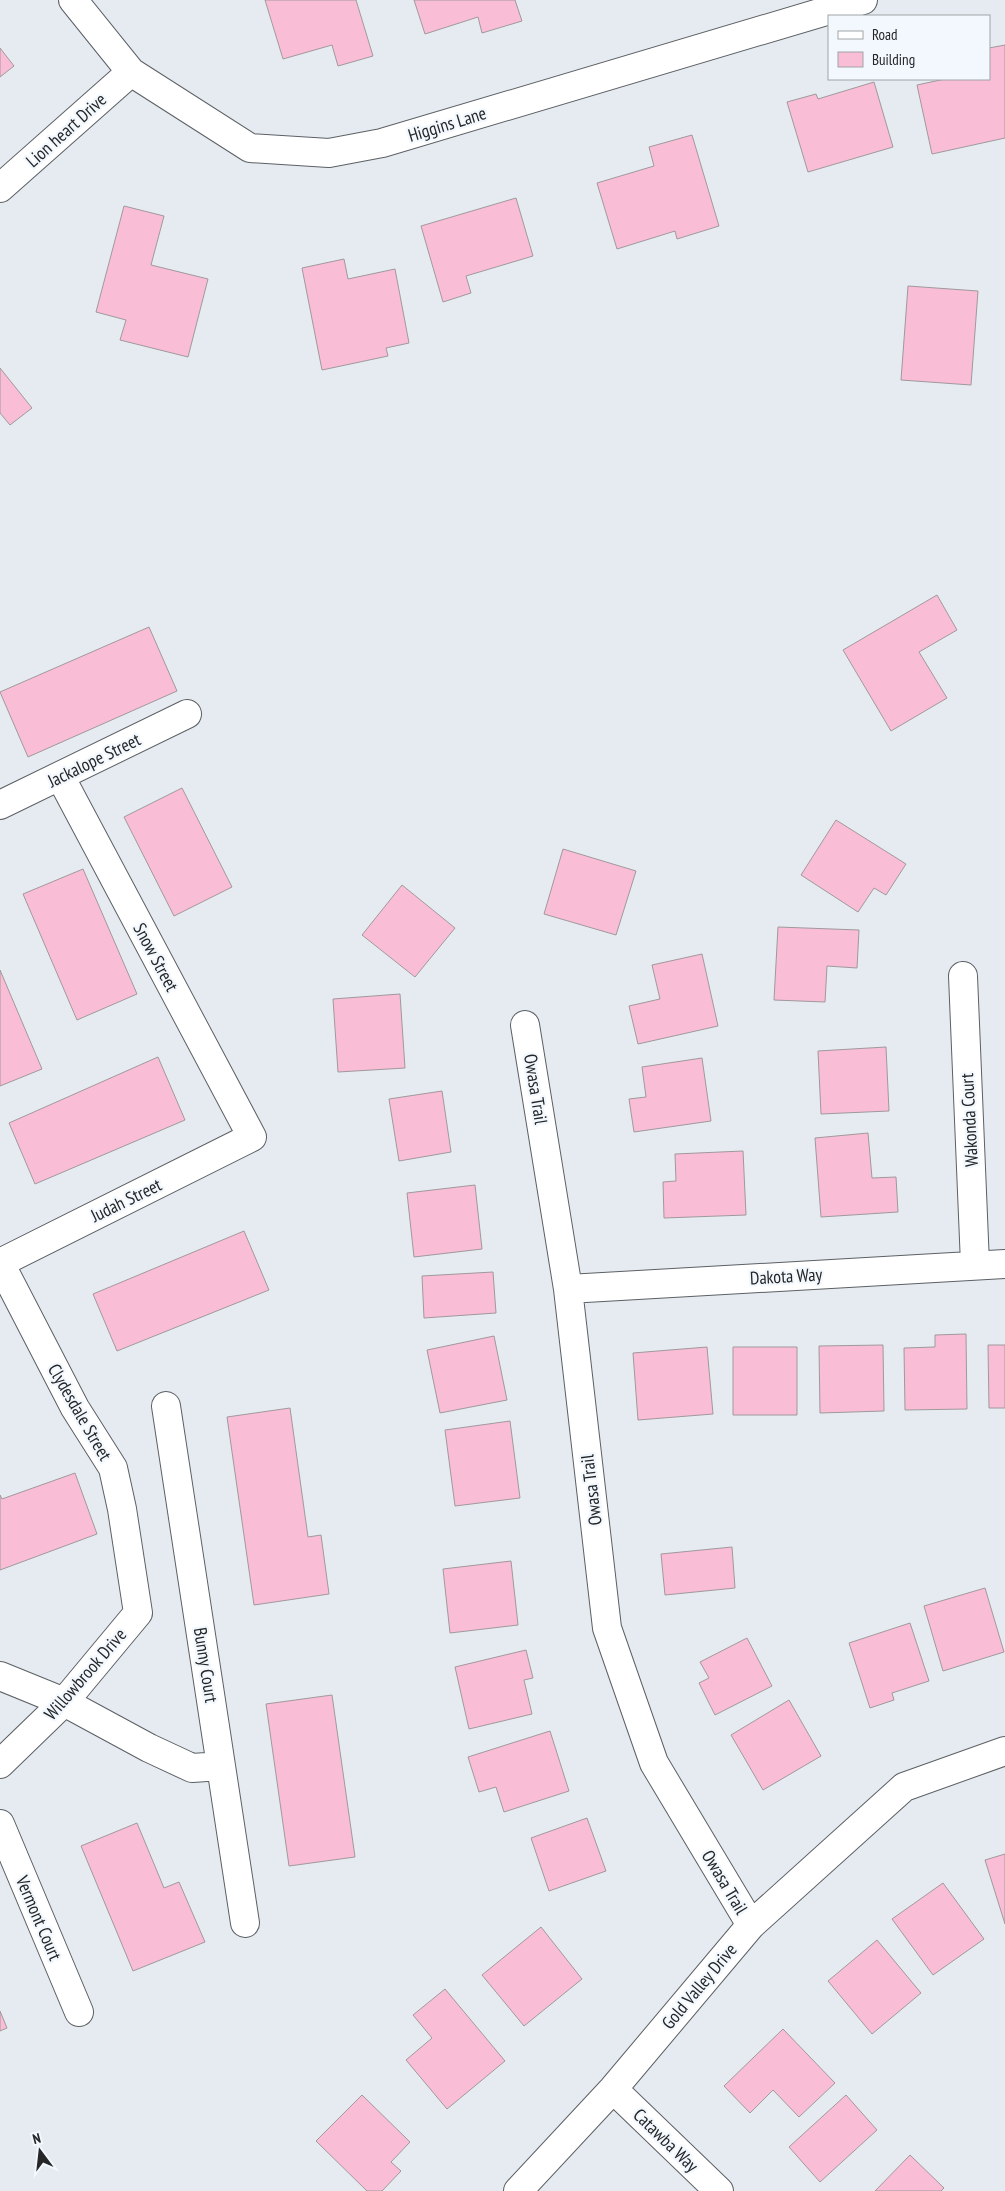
<svg xmlns="http://www.w3.org/2000/svg" width="1005" height="2191" font-family="'PT Sans Narrow',sans-serif">
<style>
.building{fill:#fabdd6;stroke:#a0999c}
.lines{fill:none;stroke-linecap:round;stroke-linejoin:round}
.street-casing{stroke:#5c6065;stroke-width:30}
.street{stroke:#fff;stroke-width:28}
.labels{text-anchor:middle;dominant-baseline:central;stroke-width:4.5;stroke-linejoin:round;paint-order:stroke}
.street-label{font-size:18px;fill:#242628;stroke:#f2f8fd}
</style>
<rect width="100%" height="100%" fill="#e5ebf0"/>
<path class="building" d="M265,0H356L373,56L338,66L332,45L283,59Z
M414,0H515L522,21L482,33L478,17L425,34Z
M1005,45V138L932,154L917,85L945,79H989V48Z
M0,48L14,66L0,77Z
M874,82L893,147L808,172L787,102L816,94L818,99Z
M692,135L719,226L677,239L675,231L617,249L597,183L654,166L649,147Z
M516,198L533,256L466,276L471,293L443,302L421,226Z
M124,206L164,216L151,265L208,279L188,357L120,340L126,320L96,312Z
M344,259L348,279L395,269L409,343L386,348L388,356L322,370L302,268Z
M908,286L978,291L971,385L901,380Z
M0,368L32,408L10,425L0,413Z
M937,595L957,630L919,652L947,698L891,731L843,650Z
M149,627L177,691L28,757L0,692Z
M182,788L232,887L174,916L124,817Z
M836,820L906,864L886,895L874,888L858,912L801,875Z
M563,849L636,871L616,935L544,914Z
M83,869L137,994L77,1020L23,894Z
M402,885L455,928L415,977L362,935Z
M778,927L859,930L857,968L827,966L825,1002L774,1000Z
M702,954L718,1026L638,1044L629,1006L660,999L652,965Z
M0,970L42,1069L0,1086Z
M400,994L405,1068L338,1072L333,999Z
M886,1047L889,1111L821,1114L818,1051Z
M158,1057L185,1120L35,1184L9,1123Z
M702,1058L711,1121L634,1132L629,1099L646,1097L642,1067Z
M442,1091L451,1152L399,1161L389,1099Z
M868,1133L872,1178L896,1177L898,1212L821,1217L815,1138Z
M743,1151L746,1215L664,1218L663,1182L676,1181L675,1154Z
M475,1185L482,1249L414,1257L407,1193Z
M244,1231L269,1290L117,1351L93,1294Z
M493,1272L496,1313L424,1318L422,1276Z
M966,1334L967,1409L905,1410L904,1348L935,1347V1335Z
M494,1336L507,1400L440,1413L427,1350Z
M883,1345L884,1411L820,1413L819,1346Z
M988,1345H1005V1408H989Z
M707,1347L713,1414L638,1420L633,1353Z
M733,1347H797V1415H733Z
M290,1408L308,1537L321,1535L329,1594L254,1605L227,1417Z
M510,1421L520,1498L455,1506L445,1430Z
M75,1473L97,1534L0,1570V1495L2,1499Z
M732,1547L735,1588L665,1595L661,1554Z
M511,1561L518,1625L450,1633L443,1569Z
M985,1588L1004,1652L943,1671L924,1606Z
M910,1623L929,1681L892,1693L894,1700L870,1708L849,1643Z
M747,1638L772,1686L715,1715L699,1683L709,1678L700,1662Z
M526,1650L533,1678L524,1680L532,1714L469,1729L455,1667Z
M332,1695L355,1857L289,1866L266,1704Z
M789,1700L821,1756L763,1790L731,1735Z
M550,1731L569,1791L504,1812L496,1787L479,1792L468,1757Z
M587,1818L606,1871L549,1891L531,1838Z
M137,1823L164,1888L179,1882L205,1942L133,1971L81,1846Z
M1005,1854V1924L985,1860Z
M943,1883L984,1939L933,1975L892,1919Z
M541,1927L582,1979L524,2026L482,1975Z
M877,1940L921,1993L872,2034L828,1981Z
M445,1989L505,2061L447,2109L406,2060L432,2038L413,2015Z
M0,2011L7,2028L0,2031Z
M783,2029L835,2083L799,2117L773,2090L750,2113L724,2086Z
M362,2095L410,2142L391,2162L401,2171L382,2191H367L316,2141Z
M846,2095L877,2130L820,2182L789,2147Z
M910,2155L944,2188L941,2191H875Z"/>
<g class="lines">
<g class="street-casing">
<path id="street" d="M73,0L131,72L250,148L329,153L382,143L863,0
M0,188L131,72
M0,805L187,714
M963,976L975,1264
M525,1025L568,1289L607,1628L654,1763L751,1925
M0,1263L252,1137L60,776
M0,1263L75,1408L113,1468L122,1509L138,1613L64,1702L0,1764
M568,1289L1005,1264
M166,1406L245,1923
M0,1676L64,1702L149,1748L192,1768L221,1766
M0,1824L79,2012
M613,2089L719,2191
M518,2191L613,2089L751,1925L904,1787L1005,1751"/>
</g>
<use href="#street" class="street"/>
</g>
<g class="labels">
<g class="street-label">
<text transform="translate(447 124) rotate(-17)">Higgins Lane</text>
<text transform="translate(66 130) rotate(-42)">Lion heart Drive</text>
<text transform="translate(94 760) rotate(-26)">Jackalope Street</text>
<text transform="translate(156 957) rotate(62)">Snow Street</text>
<text transform="translate(536 1089) rotate(81)">Owasa Trail</text>
<text transform="translate(969 1120) rotate(-93)">Wakonda Court</text>
<text transform="translate(126 1200) rotate(-26)">Judah Street</text>
<text transform="translate(786 1276) rotate(-3)">Dakota Way</text>
<text transform="translate(80 1412) rotate(60)">Clydesdale Street</text>
<text transform="translate(591 1490) rotate(-97)">Owasa Trail</text>
<text transform="translate(206 1665) rotate(81)">Bunny Court</text>
<text transform="translate(85 1674) rotate(-49)">Willowbrook Drive</text>
<text transform="translate(725 1882) rotate(59)">Owasa Trail</text>
<text transform="translate(39 1918) rotate(67)">Vermont Court</text>
<text transform="translate(699 1986) rotate(-50)">Gold Valley Drive</text>
<text transform="translate(666 2140) rotate(44)">Catawba Way</text>
</g>
</g>
<rect x="828" y="15" width="162" height="65" fill="#f2f8fd" stroke="#a0a4a8"/>
<rect x="838" y="31" width="25" height="8" fill="#ffffff" stroke="#a0a4a8"/>
<text x="872" y="40" font-size="15" fill="#242628">Road</text>
<rect x="838" y="52" width="25" height="15" fill="#fabdd6" stroke="#a0a4a8"/>
<text x="872" y="65" font-size="15" fill="#242628">Building</text>
<g transform="translate(40 2151) rotate(345)" stroke="#f2f8fd" stroke-width="4" paint-order="stroke">
<path d="M0-4L9 19L0 12L-9 19Z" fill="#242628"/>
<text y="-8" font-size="14" font-weight="bold" text-anchor="middle" fill="#242628">N</text>
</g>
</svg>
